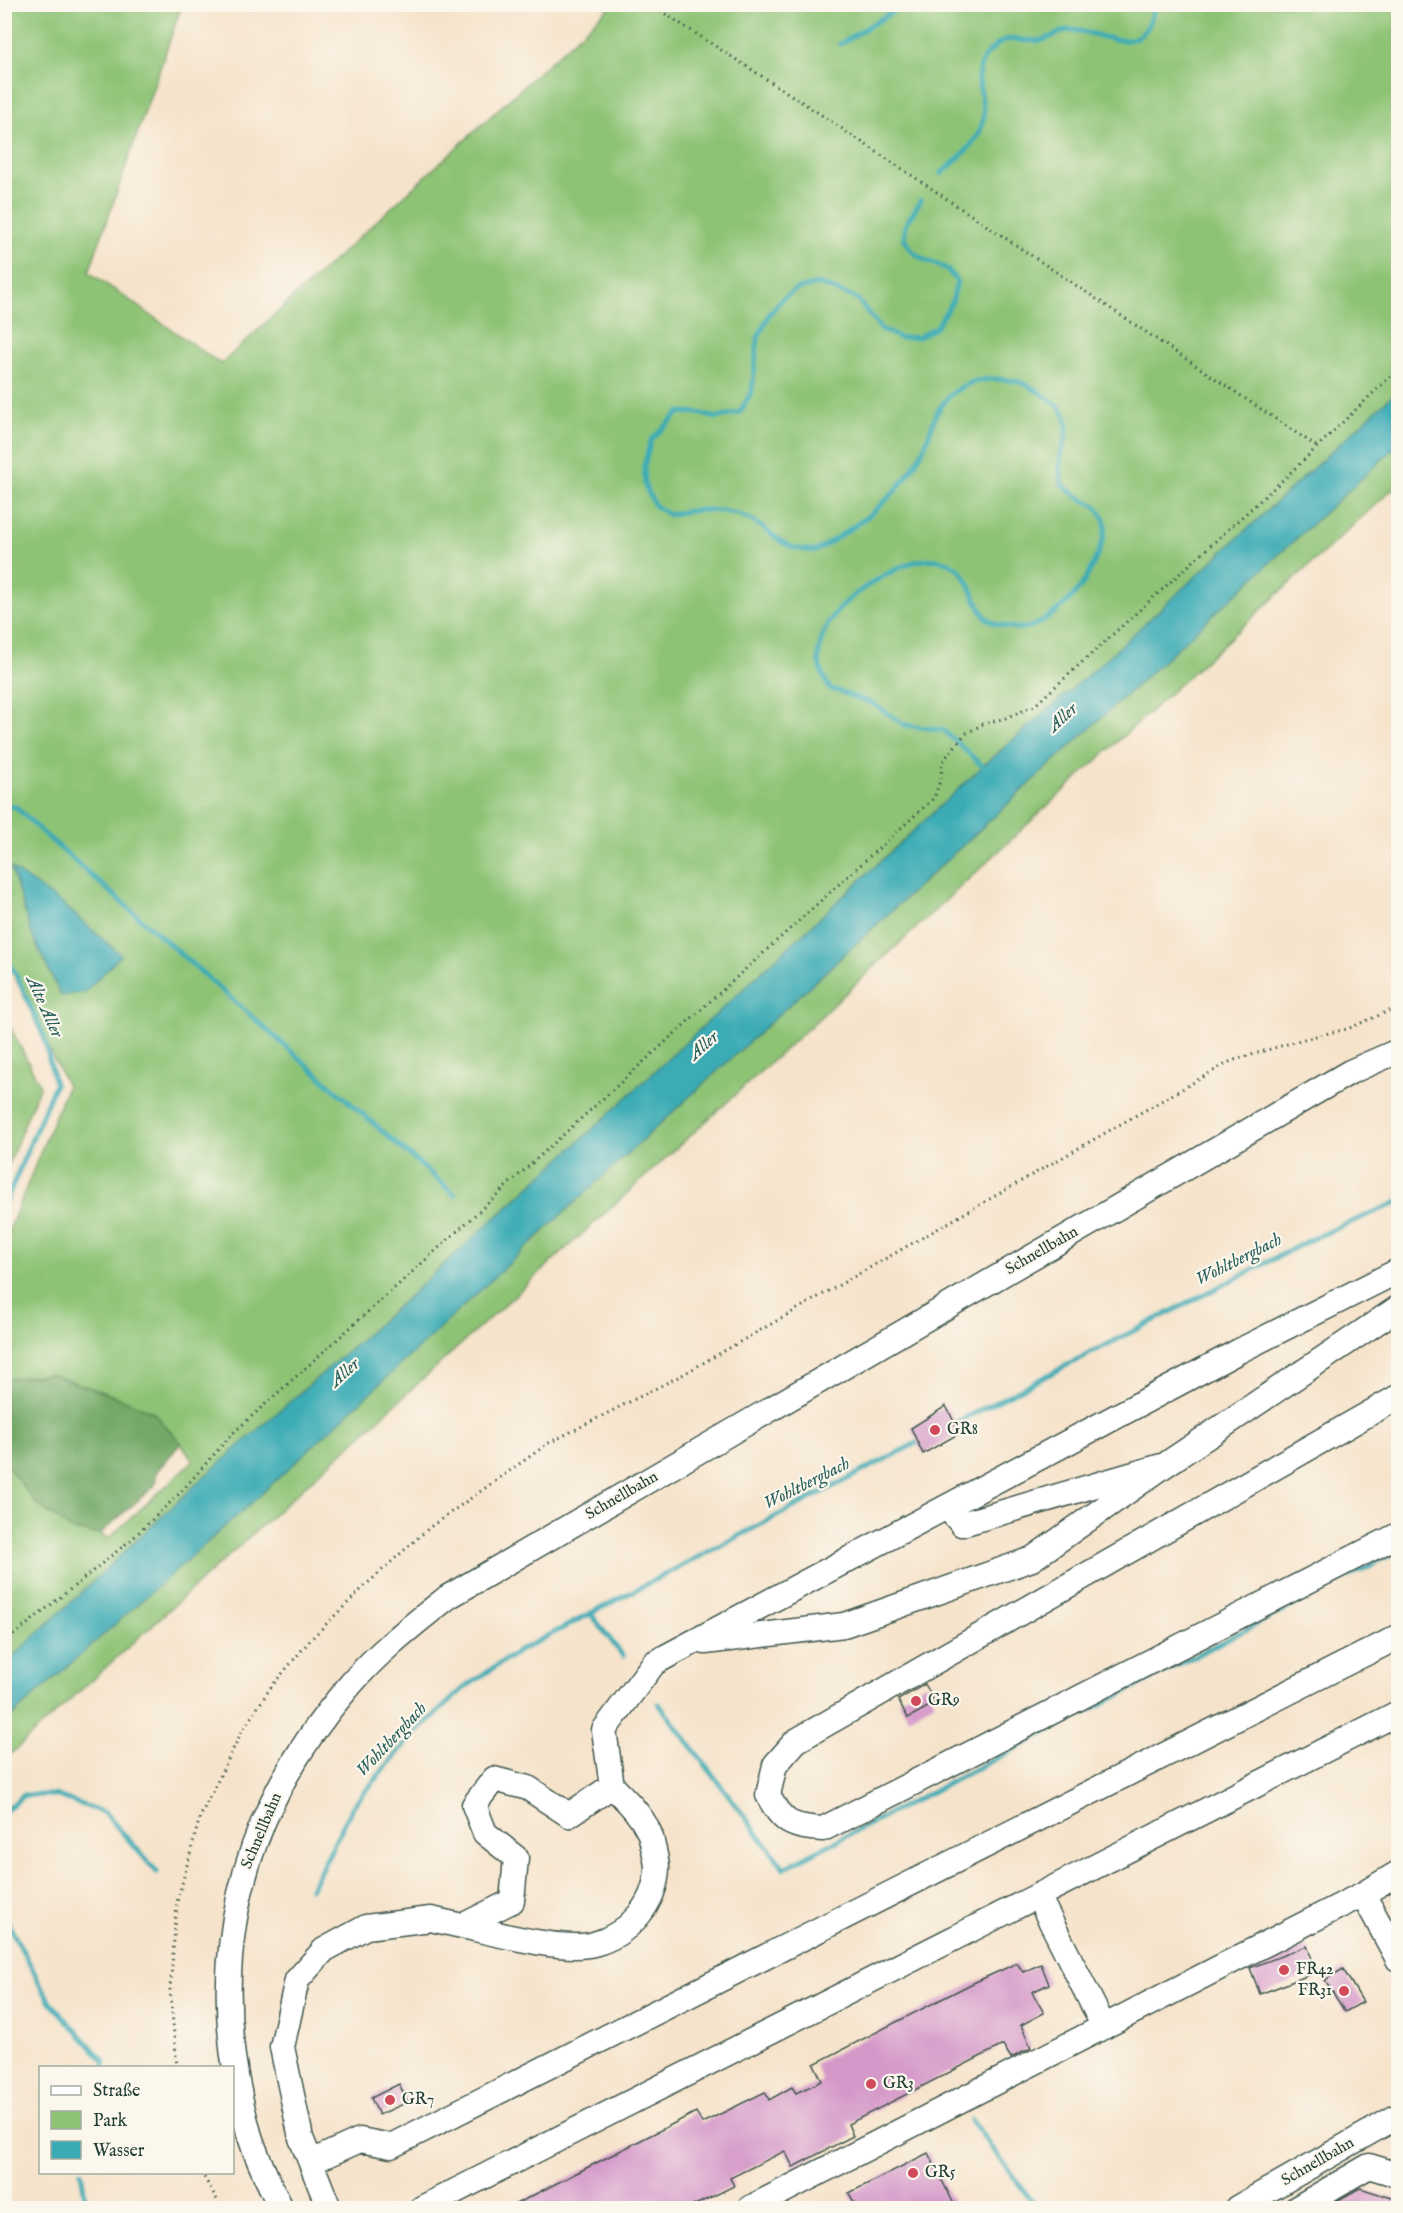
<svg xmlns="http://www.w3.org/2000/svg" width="1403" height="2213" font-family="'IM FELL English',serif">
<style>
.green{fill:#8dc375;stroke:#568054;stroke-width:1.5}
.forest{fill:#72a966;stroke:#48734d;stroke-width:1.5}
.water{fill:#3aabb5;stroke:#2c7474;stroke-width:1.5}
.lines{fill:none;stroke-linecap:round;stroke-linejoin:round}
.stream{stroke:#3aabb5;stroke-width:5}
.building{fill:#d599c9}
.minor-casing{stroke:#3f564b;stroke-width:27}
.path{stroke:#3f564b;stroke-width:3;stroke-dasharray:1.5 4.5;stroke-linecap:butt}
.minor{stroke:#fff;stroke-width:24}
.poi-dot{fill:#d1495b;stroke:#fbf7ec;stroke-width:2}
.labels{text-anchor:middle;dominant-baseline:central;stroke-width:4.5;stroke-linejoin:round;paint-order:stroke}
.street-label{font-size:16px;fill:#1f3d34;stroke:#fbf7ec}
.poi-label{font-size:16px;fill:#1f3d34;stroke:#fbf7ec;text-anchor:start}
.water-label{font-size:18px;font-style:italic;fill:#275e5b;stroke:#fbf7ec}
</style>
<rect width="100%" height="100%" fill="#fbf7ec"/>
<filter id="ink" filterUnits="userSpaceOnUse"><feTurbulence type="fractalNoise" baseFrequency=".0167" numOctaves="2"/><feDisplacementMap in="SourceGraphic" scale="12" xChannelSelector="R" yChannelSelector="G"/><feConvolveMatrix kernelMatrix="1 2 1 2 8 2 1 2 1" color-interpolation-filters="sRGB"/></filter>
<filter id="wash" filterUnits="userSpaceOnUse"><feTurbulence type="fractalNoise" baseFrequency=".008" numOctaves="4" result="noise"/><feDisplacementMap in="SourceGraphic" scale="24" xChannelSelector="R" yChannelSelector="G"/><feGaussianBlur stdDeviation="1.35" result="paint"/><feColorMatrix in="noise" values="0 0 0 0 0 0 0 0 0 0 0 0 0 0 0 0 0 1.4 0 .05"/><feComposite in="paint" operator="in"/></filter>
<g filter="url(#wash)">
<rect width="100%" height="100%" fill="#f6e3cb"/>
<path class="green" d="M5,5H182L89,272L221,364L612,5H1398V484L1072,783L791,1044L5,1759V1463L36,1503L72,1530L100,1534L108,1539L193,1461L181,1443L153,1412L51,1374L5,1379V1240L67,1086L5,957Z
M5,1017L40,1085L5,1173Z"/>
<path class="forest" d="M51,1374L125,1400L153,1412L181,1443L157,1471L155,1485L100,1534L72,1530L36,1503L5,1463V1379Z"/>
<path class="water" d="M1398,390V445L600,1179L257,1498L5,1722V1664L207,1474L356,1344L570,1150L983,766L1105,660Z
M11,868L60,902L121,955L85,992L61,996L32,935Z"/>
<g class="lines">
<path class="stream" d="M840,44L905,4
M941,174C956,160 976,146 982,125C990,99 965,75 990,51C994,48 1000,42 1005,40C1016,37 1030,43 1042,40C1052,38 1062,29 1072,30C1097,31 1132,55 1148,26C1152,18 1153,14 1153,4
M921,200L906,224L904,238L913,252L923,259L947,269L957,282L952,302L936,327L919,337L900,338L881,329L856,298L818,284L797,289L783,298L770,313L758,338L752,391L740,412L716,418L699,413L680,412L651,440L644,466L645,486L655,506L669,515C696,508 728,507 753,521C766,528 778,542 792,547C799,550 809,550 816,551C845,533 872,516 895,491C907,477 918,462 925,445C930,434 932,422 938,411C955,381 984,375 1016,381C1027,383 1059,403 1064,413C1073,431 1061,445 1060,462C1059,469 1061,477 1062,484C1068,489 1074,495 1080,498C1085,501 1092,503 1096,506C1099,509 1104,518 1105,522C1108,538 1088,577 1079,589C1069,602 1040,627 1024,628C1015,629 996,625 989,620C979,612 974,594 969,584C953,550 917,557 891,572C870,583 848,597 833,616C824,628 817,647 819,663C820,671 826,680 829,688L872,703L905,725L943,730L987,770
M4,805L16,807L43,833L455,1195
M4,955L17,977L44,1037L55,1084L4,1206
M949,1426L1312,1239L1398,1202
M590,1613L623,1656
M659,1704L784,1868L1398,1551
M4,1812L24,1795H55L105,1813L157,1872
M311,1889L353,1806L411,1737L464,1688L517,1652L922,1440
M4,1916L50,2002L105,2062L103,2068
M971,2120L1037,2208
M81,2172L87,2208"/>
</g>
<g id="blocks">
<path class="building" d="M946,1406L960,1433L923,1454L911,1428Z
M925,1684L935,1703L908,1718L898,1700Z
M1307,1946L1317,1972L1260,1994L1250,1968Z
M1017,1963L1023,1972L1041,1964L1049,1984L1032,1992L1044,2013L1021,2025L1031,2048L1011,2058L1003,2045L848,2124L853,2136L793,2167L785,2151L730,2178L734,2186L689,2208H508L696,2112L702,2123L765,2092L769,2100L792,2087L796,2093L822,2081L814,2064L971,1984Z
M1343,1969L1363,2002L1345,2012L1325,1980Z
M399,2084L408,2102L379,2115L371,2098Z
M928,2153L956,2208H857L849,2193Z
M1360,2188L1398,2200V2208H1324Z"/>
</g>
</g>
<g filter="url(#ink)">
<use href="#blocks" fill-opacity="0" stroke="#3f564b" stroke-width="1.5"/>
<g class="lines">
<g class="minor-casing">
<path id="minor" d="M1398,1397L796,1741L775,1765L768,1795C782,1823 791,1827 823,1829L1398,1535
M947,1507L962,1524L1165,1465L1398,1308
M705,1642L844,1625L1032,1559L1165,1465
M1398,1873L1363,1894L1398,1959
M1038,1896L1104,2027
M462,1926C493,1933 564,1952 594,1944C628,1935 656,1904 657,1868C657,1862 655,1856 654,1850C652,1844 652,1838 649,1832C640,1813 627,1801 612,1786
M311,2162L360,2140L391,2146L1398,1637
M281,2208C270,2185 256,2158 249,2133C202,1966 237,1816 350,1685C379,1651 414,1624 448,1597L1350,1072L1398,1051
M329,2208L301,2138L282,2047L297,1980L324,1950L366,1927L431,1919L462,1926L512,1901L516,1858L485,1833L474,1805L494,1779L528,1788L569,1815L612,1786L604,1730L654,1663L1239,1351L1398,1271
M422,2208L1398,1713
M750,2208L1363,1894
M1237,2208L1398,2116
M1297,2208L1369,2166L1398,2175"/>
</g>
<path class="path" d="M650,4L808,106L1316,446
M4,1643L132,1539L180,1493L232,1434L400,1283L934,798L941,778L942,762L965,734L983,724L1006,718L1034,706L1287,476L1398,369
M177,2068L170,1990L177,1902L200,1817L241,1733L271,1687L312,1638L369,1582L430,1527L549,1443L682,1375L1231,1061L1307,1038L1347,1029L1398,1007
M201,2172L222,2208"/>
<use href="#minor" class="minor"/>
</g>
</g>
<g class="poi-dot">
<circle cx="935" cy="1430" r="6"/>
<circle cx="916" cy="1701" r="6"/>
<circle cx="1284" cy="1970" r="6"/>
<circle cx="1344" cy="1991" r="6"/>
<circle cx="871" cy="2084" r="6"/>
<circle cx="390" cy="2100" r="6"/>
<circle cx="913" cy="2173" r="6"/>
</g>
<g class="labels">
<g class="street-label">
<text transform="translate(1042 1251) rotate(-30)">Schnellbahn</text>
<text transform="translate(622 1496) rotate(-30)">Schnellbahn</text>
<text transform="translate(262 1831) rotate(-67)">Schnellbahn</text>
<text transform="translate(1318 2162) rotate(-30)">Schnellbahn</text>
</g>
<g class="poi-label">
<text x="947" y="1430">GR8</text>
<text x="928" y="1701">GR9</text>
<text x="1296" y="1970">FR42</text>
<text x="1332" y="1991" text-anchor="end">FR31</text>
<text x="883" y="2084">GR3</text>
<text x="402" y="2100">GR7</text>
<text x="925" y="2173">GR5</text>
</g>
<g class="water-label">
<text transform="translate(1063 718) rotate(-43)">Aller</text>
<text transform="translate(44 1007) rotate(66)">Alte Aller</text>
<text transform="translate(704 1046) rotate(-42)">Aller</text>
<text transform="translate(1239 1260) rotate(-27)">Wohltbergbach</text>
<text transform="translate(345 1373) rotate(-42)">Aller</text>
<text transform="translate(807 1484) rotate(-27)">Wohltbergbach</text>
<text transform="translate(392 1740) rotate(-47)">Wohltbergbach</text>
</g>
</g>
<rect width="1403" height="2213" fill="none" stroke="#fbf7ec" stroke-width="24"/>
<rect x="39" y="2066" width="195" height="108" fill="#fbf7ec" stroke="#a3ada2" stroke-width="1.5"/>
<rect x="51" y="2086" width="30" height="9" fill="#ffffff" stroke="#a3ada2" stroke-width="1.5"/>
<text x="93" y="2096" font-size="18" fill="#1f3d34">Straße</text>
<rect x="51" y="2111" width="30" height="18" fill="#8dc375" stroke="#a3ada2" stroke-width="1.5"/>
<text x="93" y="2126" font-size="18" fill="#1f3d34">Park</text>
<rect x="51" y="2141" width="30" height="18" fill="#3aabb5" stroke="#a3ada2" stroke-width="1.5"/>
<text x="93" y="2156" font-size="18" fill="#1f3d34">Wasser</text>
</svg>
